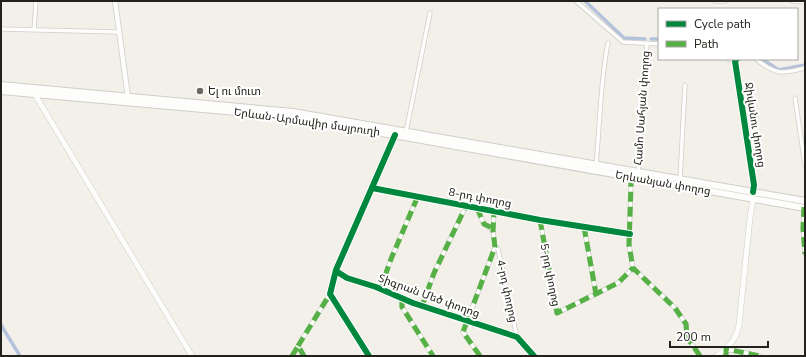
<svg xmlns="http://www.w3.org/2000/svg" width="806" height="357" font-family="'Nunito Sans','Noto Sans Armenian',sans-serif">
<style>
.lines{fill:none;stroke-linecap:round;stroke-linejoin:round}
.canal{stroke:#b4c2db;stroke-width:3.5}
.minor-casing{stroke:#d0cec8;stroke-width:5}
.tertiary-casing{stroke:#d0cec8;stroke-width:6}
.secondary-casing{stroke:#d0cec8;stroke-width:6}
.trunk-casing{stroke:#d0cec8;stroke-width:8}
.minor{stroke:#fdfdfc;stroke-width:3.5}
.tertiary{stroke:#fdfdfc;stroke-width:4.5}
.secondary{stroke:#fdfdfc;stroke-width:5}
.trunk{stroke:#fdfdfc;stroke-width:6}
.quiet{stroke:#55b145;stroke-width:5;stroke-dasharray:10 5;stroke-linecap:butt}
.cycleway-casing{stroke:#fff;stroke-width:8}
.cycleway{stroke:#00873e;stroke-width:6}
.poi-dot{fill:#6b6963;stroke:#fff;stroke-width:1.5}
.labels{text-anchor:middle;dominant-baseline:central;stroke-width:4;stroke-linejoin:round;paint-order:stroke}
.poi-label{font-size:11px;fill:#23211b;stroke:#fff;text-anchor:start}
.street-label{font-size:11px;fill:#23211b;stroke:#fff}
</style>
<rect width="100%" height="100%" fill="#f2f0e8"/>
<g class="lines">
<path class="canal" d="M585,1L624,38L645,39
M651,39H659
M762,59L779,70L805,65
M1,325L20,356"/>
<g class="minor-casing">
<path id="minor" d="M576,1L623,42L659,44
M714,1H726
M792,1L805,2
M1,29L119,32
M34,30L36,1
M728,59L735,61
M756,59C775,75 782,74 805,68
M735,61L754,185L753,192
M795,98L805,165
M406,132L430,13
M596,165C600,124 600,83 608,43
M638,172L647,43
M633,177L631,184L629,245L633,268L675,308L686,324L687,337L700,356
M680,179L685,85
M372,188L540,220L630,234
M804,207L803,228L805,254
M477,208L484,224L492,228V230
M540,220L557,313L618,283L633,268
M584,227L596,294
M495,247L498,249L517,337
M336,271L347,278L376,287L413,303L517,337L534,356
M380,290L391,259L418,196
M402,299V307L433,356
M422,306L434,273L466,206
M298,346L330,294
M292,356L298,346L304,356
M369,356L330,294L336,270L395,135
M480,356L463,332L495,247L493,231L494,211
M726,356V349L760,356"/>
</g>
<g class="tertiary-casing">
<path id="tertiary" d="M115,1L128,97"/>
</g>
<g class="secondary-casing">
<path id="secondary" d="M34,93L192,356
M716,356C729,347 736,340 739,325L750,218L753,199"/>
</g>
<g class="trunk-casing">
<path id="trunk" d="M1,85L293,112L805,201
M1,91L292,117L805,208"/>
</g>
<use href="#minor" class="minor"/>
<use href="#tertiary" class="tertiary"/>
<use href="#secondary" class="secondary"/>
<use href="#trunk" class="trunk"/>
<path class="quiet" d="M633,177L631,184L629,245L633,268L675,308L686,324L687,337L700,356
M804,207L803,228L805,254
M477,208L484,224L492,228L493,231
M540,220L557,313L618,283L633,268
M584,227L596,294
M380,290L391,259L418,196
M402,299V307L433,356
M422,306L434,273L466,206
M298,346L330,294
M292,356L298,346L304,356
M480,356L463,332L495,247L493,231L494,211
M726,356V349L760,356"/>
<g class="cycleway-casing">
<path id="cycleway" d="M737,59L735,61L754,185L753,192
M372,188L540,220L630,234
M336,271L347,278L376,287L413,303L517,337L534,356
M369,356L330,294L336,270L395,135"/>
</g>
<use href="#cycleway" class="cycleway"/>
</g>
<circle class="poi-dot" cx="200" cy="91" r="4"/>
<g class="labels">
<g class="poi-label">
<text x="208" y="91">Ել ու մուտ</text>
</g>
<g class="street-label">
<text transform="translate(642 108) rotate(-86)">Համո Սահյան փողոց</text>
<text transform="translate(307 122) rotate(8)">Երևան-Արմավիր մայրուղի</text>
<text transform="translate(755 125) rotate(81)">Ջիվանու փողոց</text>
<text transform="translate(663 183) rotate(10)">Երևանյան փողոց</text>
<text transform="translate(480 198) rotate(11)">8-րդ փողոց</text>
<text transform="translate(550 275) rotate(79)">5-րդ փողոց</text>
<text transform="translate(507 291) rotate(78)">4-րդ փողոց</text>
<text transform="translate(429 296) rotate(20)">Տիգրան Մեծ փողոց</text>
</g>
</g>
<rect width="806" height="357" fill="none" stroke="#23211b" stroke-width="4"/>
<rect x="658" y="8" width="140" height="52" fill="#ffffff" stroke="#a7a6a4"/>
<rect x="666" y="21" width="20" height="6" fill="#00873e" stroke="#a7a6a4"/>
<text x="694" y="28" font-size="12" fill="#23211b">Cycle path</text>
<rect x="666" y="41" width="20" height="6" fill="#55b145" stroke="#a7a6a4"/>
<text x="694" y="48" font-size="12" fill="#23211b">Path</text>
<path d="M670 341v6h98v-6" fill="none" stroke="#23211b" stroke-width="2"/>
<text x="676" y="341" font-size="12" fill="#23211b" stroke="#ffffff" stroke-width="3" paint-order="stroke">200 m</text>
</svg>
